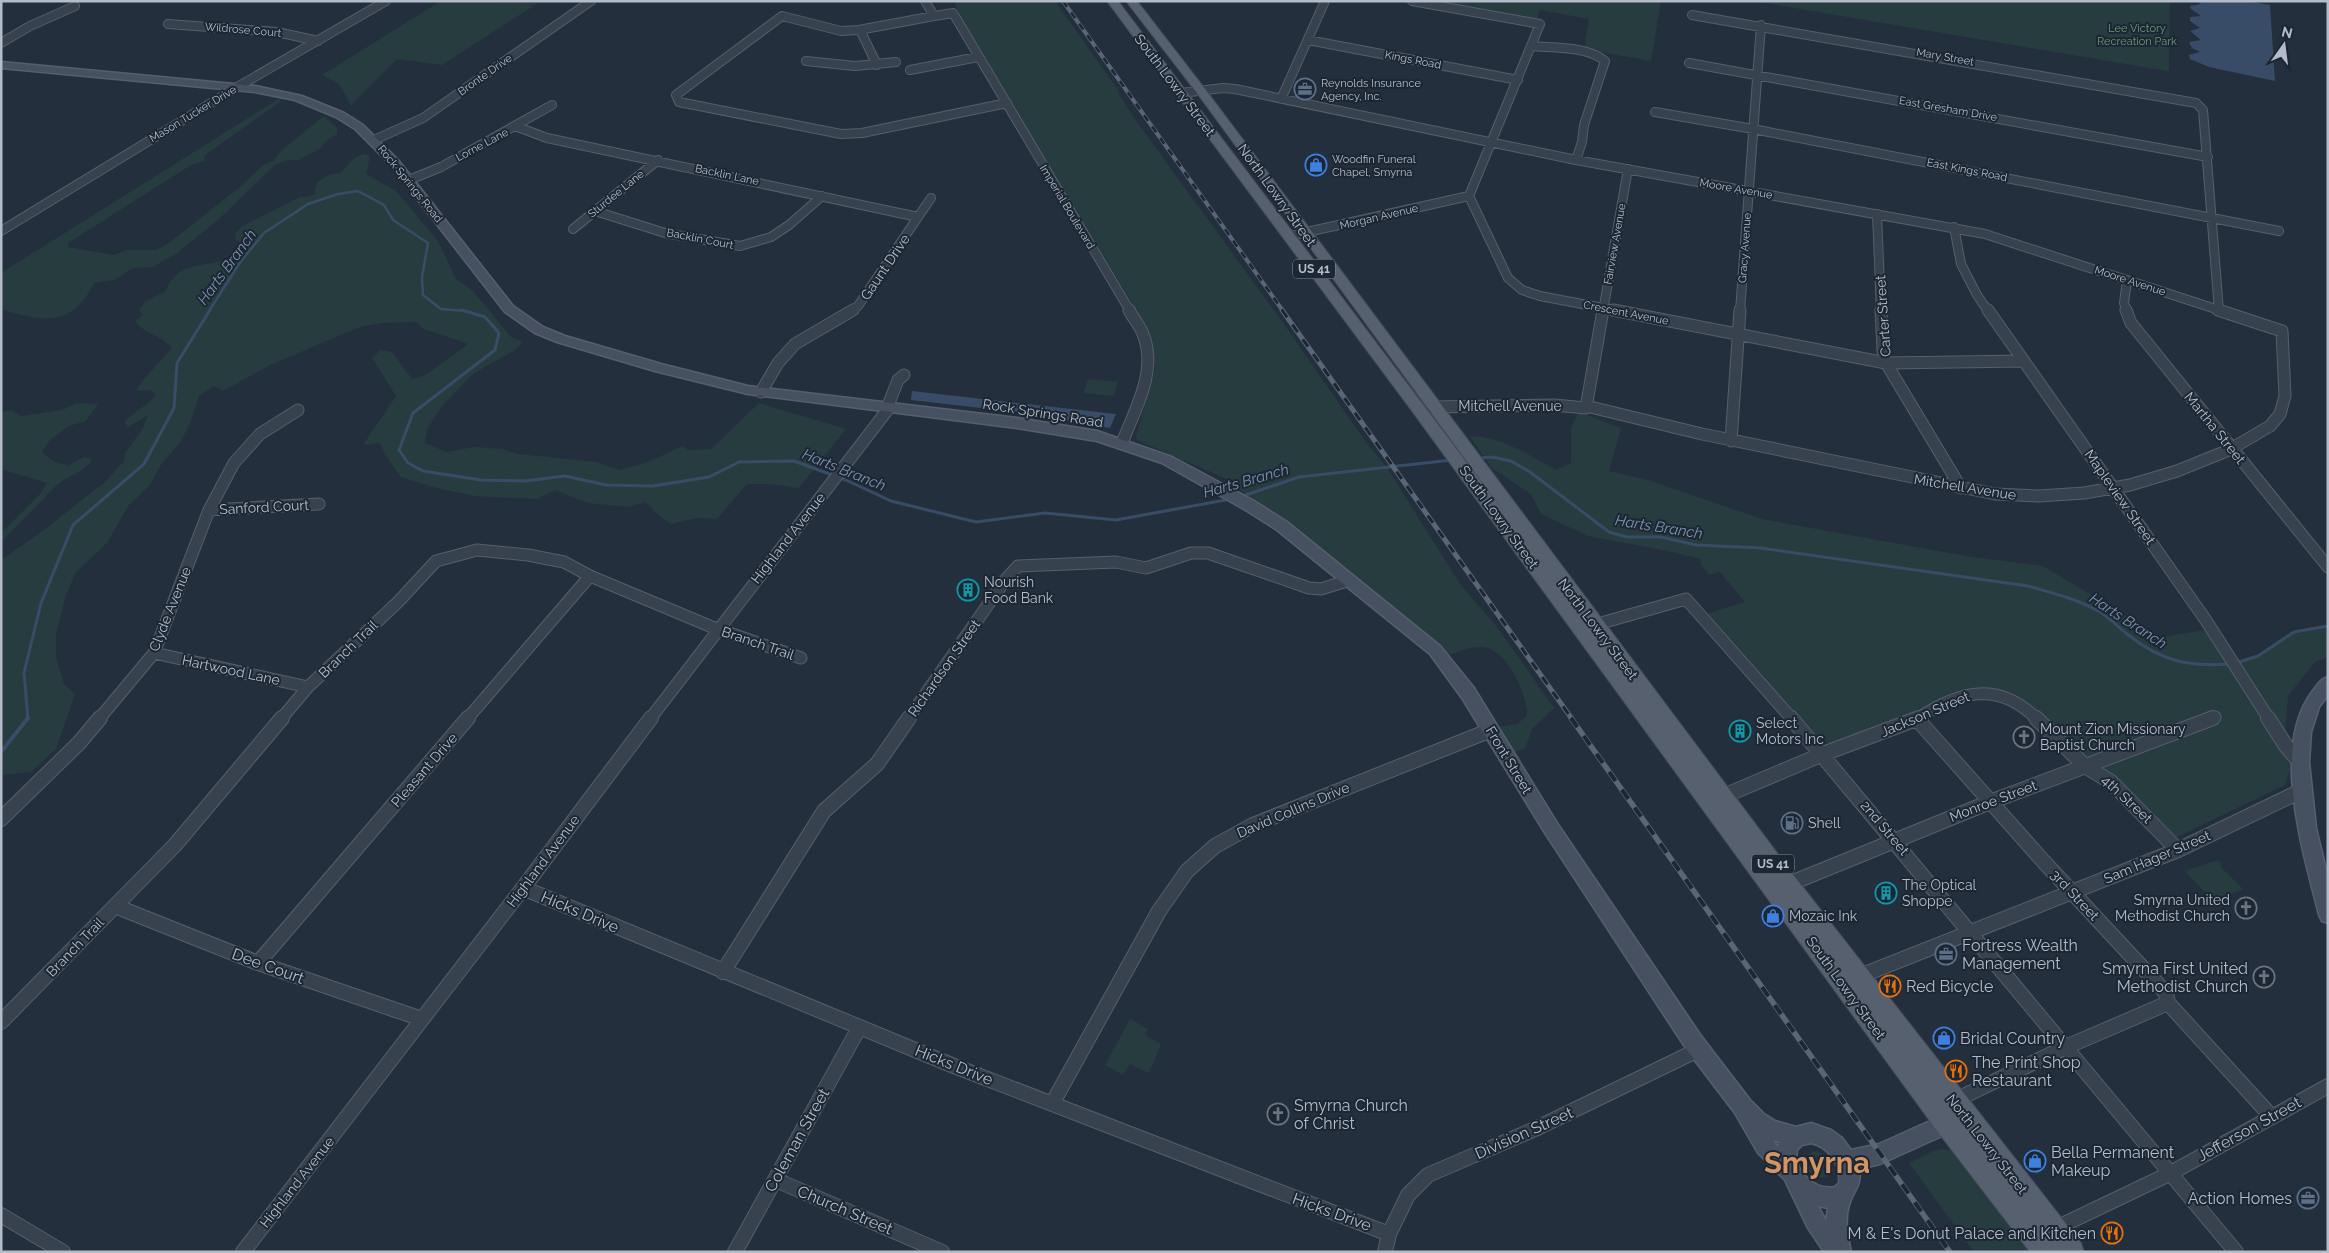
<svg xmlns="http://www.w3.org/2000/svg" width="2329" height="1253" font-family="Raleway,sans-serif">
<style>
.green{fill:#263c3f}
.water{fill:#394c67}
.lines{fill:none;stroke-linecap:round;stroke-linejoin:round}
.stream-far2{stroke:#394c67;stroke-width:2.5}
.stream-far1{stroke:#394c67;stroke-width:3}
.stream{stroke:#394c67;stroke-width:4}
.street-far2-casing{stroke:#565f6c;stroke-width:10}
.street-far1-casing{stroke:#565f6c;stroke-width:13}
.street-casing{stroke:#565f6c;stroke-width:16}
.secondary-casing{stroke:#565f6c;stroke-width:3}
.primary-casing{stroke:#414a57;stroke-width:2}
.street-far2{stroke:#38414e;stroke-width:8}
.street-far1{stroke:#38414e;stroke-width:11}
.street{stroke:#38414e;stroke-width:14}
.secondary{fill:#465061;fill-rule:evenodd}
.primary{fill:#56606e;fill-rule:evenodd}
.rail-far2-casing{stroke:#5a6575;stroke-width:4}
.rail-far1-casing{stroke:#5a6575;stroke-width:5}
.rail-casing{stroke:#5a6575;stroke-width:5.5}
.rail-far2{stroke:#1d2633;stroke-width:2.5;stroke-dasharray:7;stroke-linecap:butt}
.rail-far1{stroke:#1d2633;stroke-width:3;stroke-dasharray:9;stroke-linecap:butt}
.rail{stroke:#1d2633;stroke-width:4;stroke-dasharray:11;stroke-linecap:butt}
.labels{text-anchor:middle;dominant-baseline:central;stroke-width:4;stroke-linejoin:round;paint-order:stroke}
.far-park-label{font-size:11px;fill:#6b9a76;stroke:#1d2633}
.far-street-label{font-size:11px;fill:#b4bcc9;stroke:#1d2633}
.far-poi-label{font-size:11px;fill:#b4bcc9;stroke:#1d2633;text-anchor:start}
.shield{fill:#1d2633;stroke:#878f9c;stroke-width:1}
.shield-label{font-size:12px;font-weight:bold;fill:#b4bcc9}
.street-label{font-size:14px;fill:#b4bcc9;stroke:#1d2633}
.poi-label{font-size:14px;fill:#b4bcc9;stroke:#1d2633;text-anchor:start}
.water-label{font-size:15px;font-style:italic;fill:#7c92b1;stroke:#1d2633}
.near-street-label{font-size:16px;fill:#b4bcc9;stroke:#1d2633}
.near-poi-label{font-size:16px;fill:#b4bcc9;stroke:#1d2633;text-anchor:start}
.near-town-label{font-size:29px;font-weight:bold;fill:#d59563;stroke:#1d2633}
</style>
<rect width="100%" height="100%" fill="#242f3e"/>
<path class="green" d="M441,1L538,3L442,65L397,59L351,105L339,84L322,75Z
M954,1H1055L1118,90L1120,96L1134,118L1281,320L1368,445L1388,469L1460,584L1497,627L1554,708L1532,729L1525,748L1516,752L1520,759L1518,762L1498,730L1499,727L1517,724L1527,716C1527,694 1510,656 1488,648C1475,644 1458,652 1446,656L1227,479L1137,440L1136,436L1155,369L1151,339L1132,303L963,22Z
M1425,1H1661L1651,61L1584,49L1589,19L1540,10L1536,21Z
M1753,1H2170L2169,70L2167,71Z
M280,98L281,101L205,155L204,161L191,165L68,243V247L114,255L126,250H156L169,243L241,186L262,166L273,161L282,150L324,116L337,128V134L326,141L321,148L299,160H288L275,165L219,219L177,253L153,267L133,268L114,280L94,283C72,328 43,322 1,309V273Z
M365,154L370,156L366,174L396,191L438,241L456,279L472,290L511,337L523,342L515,350L473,374L443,405L427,429L425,443L446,452L475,447L502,449L518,454L597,462L619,470L648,462L683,446L688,450L711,449L759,403L846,429L799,488L769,484H747L717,519L697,518L671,524L655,512L646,502L628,507L588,503L555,490L537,499L474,496L433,487L401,477L385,455L380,443L363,445L396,396L372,358L380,350L392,352L412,379L424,376L468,344L424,329L416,322L383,323L360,327L270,365L223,391L214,386L199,396L190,423L181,441L160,466L150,485L128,506L107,543L76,572L65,598L56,635V657L64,684L75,694L56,749L31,772L1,775V560L40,533L106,481L124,461L125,453L143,428L148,415L127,428L125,421C135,411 147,406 156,395L150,390L136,391L143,380L172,348C159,334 147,335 135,322L143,314L139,310L145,302L166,291C177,261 202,268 228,259L240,242L235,239L236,233L241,227L300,197H307L314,194L317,182L329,175L340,173C349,165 352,156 365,154Z
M1088,379L1118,382L1114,396L1083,393Z
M77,403L98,404L86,421L69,426L49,441L42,452L53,461L68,466L84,457L92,459C84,473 68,475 56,486L1,542V533L40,494L47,483L1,469V412L12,410L21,416L62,410Z
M1579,412L1621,428L1609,471L1648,480L1762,519L1972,557L2043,566L2162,637L2206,630L2217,638L2233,664C2264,661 2268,642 2292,632C2303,628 2316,627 2328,626V657L2315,662L2288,696L2285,736L2290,754V770L2285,785L2175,838L2082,758L2034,710L1987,690L1835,746L1818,740L1705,614L1745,602L1720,572L1709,575L1701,565V559L1658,549L1588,536L1541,514L1531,494L1492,468L1470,437C1495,433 1534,458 1556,470L1571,463V428Z
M2218,860L2222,865L2220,866L2243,889L2214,902L2185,871Z
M1130,1019L1148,1029L1145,1033L1147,1037L1161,1044L1149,1073L1130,1064L1123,1075L1105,1065Z
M1943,1149L1958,1152L2035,1252H1974L1909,1163L1933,1151Z
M1817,1151L1829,1159L1833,1170L1830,1176L1818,1161V1155L1816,1159L1810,1152Z
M1809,1153L1816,1162L1815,1173H1817L1818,1164L1829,1177L1818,1178L1808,1171L1805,1160Z"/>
<path class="water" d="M2196,1H2248L2270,5L2275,81L2209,67L2190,59L2189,55L2200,52L2192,48L2189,42L2201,40L2190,31L2200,28L2190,21V17L2201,16L2191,9L2190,6L2201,4Z
M912,391L1116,414L1110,428L1025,413L911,400Z"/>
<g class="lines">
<path class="stream-far2" d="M209,311L241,261L264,233L308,204L338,194L358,191L384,205L393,220L428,243L422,277L423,295L441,309L466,311"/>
<path class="stream-far1" d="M462,310L485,317L499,333L495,350L413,413L399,450L408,463L423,471L481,480L525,481L565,476L606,485L653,486L709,477L739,462L794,461L846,480L891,501L976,522L1045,513L1116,520L1231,499
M1478,458L1492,457L1511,461L1530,472L1609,532L1627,537H1661L1696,545L1761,548L2028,586C2052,593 2078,599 2100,612C2110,618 2118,627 2127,634C2161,661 2187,667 2230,664
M1240,497L1299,477L1452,460
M2236,663L2258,656L2294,632L2328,626
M28,719L24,673L41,603L73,525L144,464L174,408L177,363L210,310"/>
<path class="stream" d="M1,752L28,718"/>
<g class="street-far2-casing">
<path id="street-far2" d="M925,1L934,16L953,13L1130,311
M1412,1L1540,24L1469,196L1508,278L1522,290L1540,296L1619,311
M1692,15L2196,103L2203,110L2219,311
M934,16L859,30L841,31L782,16L676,95L679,102L841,134L862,133L1007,103
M168,24L277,32L318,41
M862,34L877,65
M1308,40L1518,80
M1,43L30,26L75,6
M1532,46C1555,48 1587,46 1605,61L1584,125L1582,142L1576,160
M806,61L855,66L896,62
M1689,63L2208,157
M910,70L978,57
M1181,93L1223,88L1235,89L1576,160L1985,234L2222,311
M1281,99L1325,1
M1655,112L1753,129L2279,231
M515,126L547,138L918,217L931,198
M374,140L423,118L591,1
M409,180L441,167L552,105
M595,211L665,233L740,246L771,237L789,225L822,196
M1877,214L1881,311
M1954,227L1961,264L1977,295L1988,311
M573,229L658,160
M1,231L239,86L386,1
M1289,236L1469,196
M851,311L858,306L918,217
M1603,311L1628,169
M1740,311L1761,25
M2127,311L2124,303L2127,280"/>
</g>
<g class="street-far1-casing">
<path id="street-far1" d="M1613,310L1886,363L2024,361
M1881,310L1883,350L1886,363L1961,488
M1988,310L2205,619L2269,719
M2126,310L2131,323L2328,567
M761,392L778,363L795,344L853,310
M889,403L898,380L904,375
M1586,406L1702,434L1995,494L2039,496L2084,493L2130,485L2177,471L2229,450L2270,426L2280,414L2285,396L2282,331L2218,310
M1433,407L1554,405L1586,408L1603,310
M1731,441L1740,310
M1122,443C1135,409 1158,371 1143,334C1140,326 1133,318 1129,310
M209,510L319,504
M1594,625L1686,599L1792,719
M154,653L308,687
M99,719L154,653L209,510L234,463L260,434L298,410
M281,719L308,687L399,601L436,561L477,550L528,555L564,562L590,576L712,627L801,658
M467,719L590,576
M650,719L889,408
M908,719L1006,579L1018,566L1116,562L1146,568L1191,553H1208L1309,588L1321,589L1350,580
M1917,719C1959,691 1998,680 2037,719
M2210,719L2215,717"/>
</g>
<g class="street-casing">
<path id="street" d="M1791,718L2236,1252
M2036,718L2085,766L2111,782L2178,850
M2268,718L2286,746L2300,762
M1917,719L2044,862L2166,993L2168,1003L2271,1116
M1719,798L1823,754L1919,718
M1,819L79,743L100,718
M1784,886L1990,802L2213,718
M523,888L954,1066L1389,1234
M115,906L258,963L422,1019
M258,963L468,718
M723,972L824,811L877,764L909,718
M1855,978L2178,850L2301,791
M1,1022L175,845L282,718
M1052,1104L1159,911L1187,871L1215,846L1253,825L1491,730
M1958,1107L1966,1095L2066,1047L2168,1003
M776,1180L942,1252
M1,1215L63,1252
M2052,1230L2169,1174L2328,1086
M243,1252L523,888L651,718
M735,1252L859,1028
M1385,1252L1389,1234L1408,1195L1428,1175L1535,1129L1700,1049"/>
</g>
<g class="secondary-casing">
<path id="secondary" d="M1,62L255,86L302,96L344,113L363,125L398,160L513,306L543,327L565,336L661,364L748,386L1017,418L1097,431L1172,457L1254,501L1287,522L1440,646L1474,688L1557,823L1701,1036L1750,1100L1764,1114L1775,1121L1796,1127L1811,1123L1831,1130L1842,1138L1851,1150L1879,1144L1939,1117L1943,1110L1950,1107L1957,1110L1960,1117L1953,1131L1880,1164L1859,1169C1862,1187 1853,1190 1849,1205C1844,1220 1848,1237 1851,1252H1824L1808,1228L1785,1180L1758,1153L1735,1113L1687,1050L1545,833L1462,698L1430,654L1277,530L1244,509L1162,463L1097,441L1017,428L748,394L655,371L557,342L535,333L505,312L390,164L355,129L336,117L295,100L255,92L1,68ZM1773,1140L1780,1142L1778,1147L1777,1146ZM1811,1143C1829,1147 1841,1164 1839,1183L1835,1187C1815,1191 1793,1171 1797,1150L1802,1145ZM1818,1206L1828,1208L1826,1221Z
M2328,677V695L2319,707L2311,732L2309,762L2316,828L2328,878V923L2322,921L2319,915C2304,853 2270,749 2312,692C2317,686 2320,679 2328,677Z"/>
</g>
<g class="primary-casing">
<path id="primary" d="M1107,1H1118L1507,516L1197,93L1126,1H1137L1205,89L1795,877L2081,1243L2084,1252H2030L1938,1132L1412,411Z"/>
</g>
<use href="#street-far2" class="street-far2"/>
<use href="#street-far1" class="street-far1"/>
<use href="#street" class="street"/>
<use href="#secondary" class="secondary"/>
<use href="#primary" class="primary"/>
<g class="rail-far2-casing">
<path id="rail-far2" d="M1063,1L1283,311"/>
</g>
<g class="rail-far1-casing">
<path id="rail-far1" d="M1282,310L1572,719"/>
</g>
<g class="rail-casing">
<path id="rail" d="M1571,718L1950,1252"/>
</g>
<use href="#rail-far2" class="rail-far2"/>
<use href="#rail-far1" class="rail-far1"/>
<use href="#rail" class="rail"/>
</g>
<defs>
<g id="office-ring" transform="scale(1.125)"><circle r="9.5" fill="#1d2633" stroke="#5c6f8a" stroke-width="1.5"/><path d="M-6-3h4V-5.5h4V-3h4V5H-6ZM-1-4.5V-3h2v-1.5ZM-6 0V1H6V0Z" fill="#5c6f8a"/></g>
<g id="shop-ring" transform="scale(1.125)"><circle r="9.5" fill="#1d2633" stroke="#3f7fe0" stroke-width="1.5"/><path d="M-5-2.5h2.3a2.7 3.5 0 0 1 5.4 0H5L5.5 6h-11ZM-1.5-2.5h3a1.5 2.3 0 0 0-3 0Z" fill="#3f7fe0"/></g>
<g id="building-ring" transform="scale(1.125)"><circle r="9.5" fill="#1d2633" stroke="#0f9aa8" stroke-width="1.5"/><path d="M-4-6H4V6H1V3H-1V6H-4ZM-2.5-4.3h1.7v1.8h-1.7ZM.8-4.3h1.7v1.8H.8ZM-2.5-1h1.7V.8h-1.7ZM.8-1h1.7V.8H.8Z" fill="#0f9aa8"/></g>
<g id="church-ring" transform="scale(1.125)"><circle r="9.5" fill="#1d2633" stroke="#6b7280" stroke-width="1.5"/><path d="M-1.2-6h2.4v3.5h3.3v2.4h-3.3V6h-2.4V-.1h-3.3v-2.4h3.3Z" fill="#6b7280"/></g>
<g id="fuel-ring" transform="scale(1.125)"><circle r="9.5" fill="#1d2633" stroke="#5c6f8a" stroke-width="1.5"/><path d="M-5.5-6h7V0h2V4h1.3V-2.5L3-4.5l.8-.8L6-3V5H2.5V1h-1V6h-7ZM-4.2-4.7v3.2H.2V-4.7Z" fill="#5c6f8a"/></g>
<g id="restaurant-ring" transform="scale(1.125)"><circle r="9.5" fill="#1d2633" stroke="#e8710a" stroke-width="1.5"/><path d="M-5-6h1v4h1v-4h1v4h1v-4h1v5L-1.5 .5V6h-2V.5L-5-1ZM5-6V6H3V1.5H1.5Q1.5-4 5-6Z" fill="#e8710a"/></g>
</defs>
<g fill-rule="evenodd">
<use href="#office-ring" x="1305" y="89"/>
<use href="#shop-ring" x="1316" y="165"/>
<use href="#building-ring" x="968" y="590"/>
<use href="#building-ring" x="1740" y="731"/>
<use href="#church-ring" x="2024" y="737"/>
<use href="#fuel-ring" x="1792" y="823"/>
<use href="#building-ring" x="1886" y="893"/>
<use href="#church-ring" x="2246" y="908"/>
<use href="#shop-ring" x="1773" y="916"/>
<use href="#office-ring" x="1946" y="954"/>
<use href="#church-ring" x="2264" y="977"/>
<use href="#restaurant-ring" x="1890" y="986"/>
<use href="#shop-ring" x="1944" y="1038"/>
<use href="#restaurant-ring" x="1956" y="1071"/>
<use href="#church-ring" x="1278" y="1114"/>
<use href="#shop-ring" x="2035" y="1161"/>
<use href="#office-ring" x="2308" y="1198"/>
<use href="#restaurant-ring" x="2112" y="1233"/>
</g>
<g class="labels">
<g class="far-park-label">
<text x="2137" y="28">Lee Victory<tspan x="2137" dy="13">Recreation Park</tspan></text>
</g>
<g class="far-street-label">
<text transform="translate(243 30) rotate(5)">Wildrose Court</text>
<text transform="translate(1945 57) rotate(10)">Mary Street</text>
<text transform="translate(1413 60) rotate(11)">Kings Road</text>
<text transform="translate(485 75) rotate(-35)">Bronte Drive</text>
<text transform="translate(1948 109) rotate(10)">East Gresham Drive</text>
<text transform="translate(193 114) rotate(-31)">Mason Tucker Drive</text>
<text transform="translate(482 145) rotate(-28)">Lorne Lane</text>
<text transform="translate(1967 170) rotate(11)">East Kings Road</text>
<text transform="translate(727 175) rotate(12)">Backlin Lane</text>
<text transform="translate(410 184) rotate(51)">Rock Springs Road</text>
<text transform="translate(1736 189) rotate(10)">Moore Avenue</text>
<text transform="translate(616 194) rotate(-39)">Sturdee Lane</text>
<text transform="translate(1067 207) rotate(59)">Imperial Boulevard</text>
<text transform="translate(1379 217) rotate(-13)">Morgan Avenue</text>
<text transform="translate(700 239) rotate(11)">Backlin Court</text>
<text transform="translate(1615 244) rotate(-80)">Fairview Avenue</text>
<text transform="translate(1745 248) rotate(-86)">Gracy Avenue</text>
<text transform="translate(2130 281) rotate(18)">Moore Avenue</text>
<text transform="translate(1626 313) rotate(11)">Crescent Avenue</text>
</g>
<g class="far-poi-label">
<text x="1321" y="83">Reynolds Insurance<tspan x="1321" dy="13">Agency, Inc.</tspan></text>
<text x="1332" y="159">Woodfin Funeral<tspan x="1332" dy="13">Chapel, Smyrna</tspan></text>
</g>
<g class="shield">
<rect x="1293" y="259.5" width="42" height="19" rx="4"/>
<rect x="1752" y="854.5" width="42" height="19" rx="4"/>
</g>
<g class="shield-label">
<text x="1314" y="269">US 41</text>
<text x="1773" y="864">US 41</text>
</g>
<g class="street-label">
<text transform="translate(1175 85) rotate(53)">South Lowry Street</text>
<text transform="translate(1277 195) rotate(54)">North Lowry Street</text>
<text transform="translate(885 267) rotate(-56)">Gaunt Drive</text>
<text transform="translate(1883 316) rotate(-94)">Carter Street</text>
<text x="1510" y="406">Mitchell Avenue</text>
<text transform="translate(1043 413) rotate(9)">Rock Springs Road</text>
<text transform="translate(2215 428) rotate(51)">Martha Street</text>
<text transform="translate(1965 487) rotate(9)">Mitchell Avenue</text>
<text transform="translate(2120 497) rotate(55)">Mapleview Street</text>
<text transform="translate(264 507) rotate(-3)">Sanford Court</text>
<text transform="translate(1499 517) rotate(54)">South Lowry Street</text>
<text transform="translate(788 538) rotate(-52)">Highland Avenue</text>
<text transform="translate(170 609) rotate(-68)">Clyde Avenue</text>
<text transform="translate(1598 629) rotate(53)">North Lowry Street</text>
<text transform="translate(758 643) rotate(19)">Branch Trail</text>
<text transform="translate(348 649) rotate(-44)">Branch Trail</text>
<text transform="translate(944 668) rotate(-55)">Richardson Street</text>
<text transform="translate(231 670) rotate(12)">Hartwood Lane</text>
<text transform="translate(1925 714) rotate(-23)">Jackson Street</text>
<text transform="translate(1509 760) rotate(59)">Front Street</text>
<text transform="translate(424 770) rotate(-49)">Pleasant Drive</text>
<text transform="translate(2127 799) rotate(43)">4th Street</text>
<text transform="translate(1993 801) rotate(-21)">Monroe Street</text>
<text transform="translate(1293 810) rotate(-23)">David Collins Drive</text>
<text transform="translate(1885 828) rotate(50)">2nd Street</text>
<text transform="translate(2157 857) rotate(-23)">Sam Hager Street</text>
<text transform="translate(543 861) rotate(-53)">Highland Avenue</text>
<text transform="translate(2075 895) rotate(47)">3rd Street</text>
<text transform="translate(75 947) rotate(-46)">Branch Trail</text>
<text transform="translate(1846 988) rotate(54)">South Lowry Street</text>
<text transform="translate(1987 1144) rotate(52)">North Lowry Street</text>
<text transform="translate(297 1182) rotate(-52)">Highland Avenue</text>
</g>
<g class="poi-label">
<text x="984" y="582">Nourish<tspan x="984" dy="16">Food Bank</tspan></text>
<text x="1756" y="723">Select<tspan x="1756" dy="16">Motors Inc</tspan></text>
<text x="2040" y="729">Mount Zion Missionary<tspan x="2040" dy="16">Baptist Church</tspan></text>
<text x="1808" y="823">Shell</text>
<text x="1902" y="885">The Optical<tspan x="1902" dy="16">Shoppe</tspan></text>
<text x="2230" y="900" text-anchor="end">Smyrna United<tspan x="2230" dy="16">Methodist Church</tspan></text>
<text x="1789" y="916">Mozaic Ink</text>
</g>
<g class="water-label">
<text transform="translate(227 267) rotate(-54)">Harts Branch</text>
<text transform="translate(844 470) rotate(22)">Harts Branch</text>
<text transform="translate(1246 481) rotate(-16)">Harts Branch</text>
<text transform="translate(1659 527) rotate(9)">Harts Branch</text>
<text transform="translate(2128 621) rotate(33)">Harts Branch</text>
</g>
<g class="near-street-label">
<text transform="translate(580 912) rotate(23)">Hicks Drive</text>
<text transform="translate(268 966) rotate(20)">Dee Court</text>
<text transform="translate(954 1065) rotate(22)">Hicks Drive</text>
<text transform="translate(2249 1129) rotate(-29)">Jefferson Street</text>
<text transform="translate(1524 1133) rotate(-24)">Division Street</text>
<text transform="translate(797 1140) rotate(-61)">Coleman Street</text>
<text transform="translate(845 1210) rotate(23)">Church Street</text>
<text transform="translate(1332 1212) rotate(20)">Hicks Drive</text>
</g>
<g class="near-poi-label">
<text x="1962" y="945">Fortress Wealth<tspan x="1962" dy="18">Management</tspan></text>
<text x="2248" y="968" text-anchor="end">Smyrna First United<tspan x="2248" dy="18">Methodist Church</tspan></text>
<text x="1906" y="986">Red Bicycle</text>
<text x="1960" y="1038">Bridal Country</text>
<text x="1972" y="1062">The Print Shop<tspan x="1972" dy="18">Restaurant</tspan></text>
<text x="1294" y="1105">Smyrna Church<tspan x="1294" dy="18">of Christ</tspan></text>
<text x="2051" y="1152">Bella Permanent<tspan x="2051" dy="18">Makeup</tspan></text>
<text x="2292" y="1198" text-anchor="end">Action Homes</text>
<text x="2096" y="1233" text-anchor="end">M &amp; E's Donut Palace and Kitchen</text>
</g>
<g class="near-town-label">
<text x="1817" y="1163">Smyrna</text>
</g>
</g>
<rect width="2329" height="1253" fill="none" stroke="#b4bcc9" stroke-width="5"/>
<g transform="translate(2284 45) rotate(14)" stroke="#1d2633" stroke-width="4" paint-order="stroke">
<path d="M0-4L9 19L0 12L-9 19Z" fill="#b4bcc9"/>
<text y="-8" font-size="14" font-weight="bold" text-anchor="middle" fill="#b4bcc9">N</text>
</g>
</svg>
